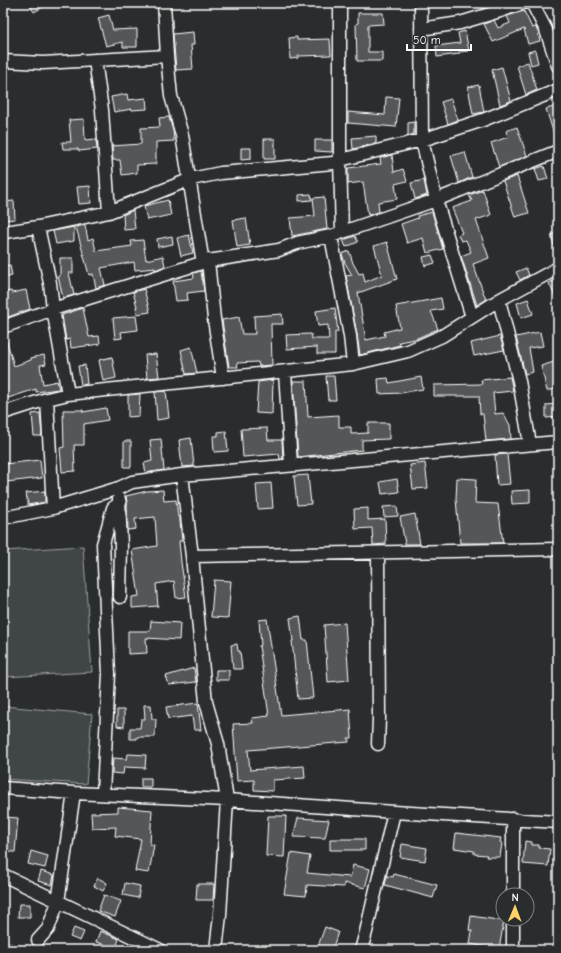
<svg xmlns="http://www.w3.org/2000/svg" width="561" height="953" font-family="'Comic Neue',sans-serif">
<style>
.green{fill:#414445;stroke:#a0a2a2}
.building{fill:#555758;stroke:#fff}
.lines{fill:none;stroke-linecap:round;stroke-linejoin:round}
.minor-casing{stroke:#fff;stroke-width:15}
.minor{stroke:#2a2d2e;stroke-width:12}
</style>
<rect width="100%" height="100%" fill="#2a2d2e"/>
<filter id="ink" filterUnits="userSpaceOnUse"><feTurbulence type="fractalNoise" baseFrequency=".025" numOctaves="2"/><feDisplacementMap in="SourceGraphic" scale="8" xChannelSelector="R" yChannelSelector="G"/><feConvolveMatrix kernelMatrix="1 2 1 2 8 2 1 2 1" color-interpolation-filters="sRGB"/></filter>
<g filter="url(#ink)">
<path class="green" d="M83,546L92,672L5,677L3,651V551Z
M3,706L92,714L86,784L3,779Z"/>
<path class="building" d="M28,3H50L34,12Z
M524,11L532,28L536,27L540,41L528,44L524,29L493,42L484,24L494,20L498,28L510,23L507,16Z
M358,13H383L384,24L368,25V52H382V61H357L356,24L358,23Z
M109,15L113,30L137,29V47H123V42L106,46L98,18Z
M465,31L469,51L459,52V54L437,57L436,46L460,43L458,33Z
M193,32L194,45H191L193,69L176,70L173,34Z
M297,37V40L330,39L331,55L298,56V58L290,59L289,38Z
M535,50L538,63L531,65L528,52Z
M528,62L537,90L526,95L517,66Z
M502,67L511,101L500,105L492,70Z
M479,85L484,112L473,114L468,87Z
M127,94L128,100L146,98L147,109L132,110V109L114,112L111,97Z
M386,97L399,98L396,127L348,123V112L385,115Z
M451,99L458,120L448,124L441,102Z
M558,106V141H556L546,109Z
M169,117L173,131L174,141L156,142V164L137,165V173L122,175L120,160H113L112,146L141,144V128L160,127L159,118Z
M84,119L85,140L96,139L97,149L79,151L78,149H63L62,142H71L69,120Z
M414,122V134L408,136V123Z
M517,127L527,156L499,167L491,143L508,137L506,131Z
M376,136V143L353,149L352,138Z
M264,139H275V159H264Z
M315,140H332V152L315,151Z
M241,148H251V159L241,160Z
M465,152L472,177L459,183L451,156Z
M392,155L394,172L403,169L407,181L395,184L397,199L378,202L379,212L368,215L363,182L348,184V168L381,164L380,158Z
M544,166L548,179L539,181L535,169Z
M517,176L529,213L515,217L503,181Z
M424,180L427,195L415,199L411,183Z
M90,186L91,203L79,204L77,187Z
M483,190L491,215L476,220L489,258L473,264L486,300L477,305L461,256L471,252L466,240L461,241L458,235L462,233L452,208L472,201L469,195Z
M311,194L312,200L299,201V195Z
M324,197L327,229L292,236L290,218L315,216L313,198Z
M168,200L171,215L147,220L144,206Z
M14,201L15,219L3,220V202Z
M133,210L135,229L124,230L123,215Z
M432,212L443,249L427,253L423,238L407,243L401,224L418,218L417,216Z
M246,218L250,245L237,247L233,220Z
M85,225L88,240L93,238L96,251L132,246L131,241L143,240L146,260L163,256L165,266L155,270V268L135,270L134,262L101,268L105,285L96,288L93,274L89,275L76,227Z
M74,227V241L56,244L53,231Z
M558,233V253H556L551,235Z
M189,235L193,253L181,256L177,238Z
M172,236L173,244L158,247L157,239Z
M355,236L358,242L346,247L343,240Z
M387,242L397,279L358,293L366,340L385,336L384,332L400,328L396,306L441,298L443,309L431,311L438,329L415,339L399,342L400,345L360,355L357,335L346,276L352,275L345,263L342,254L349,251L353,263L359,274L363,273L365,282L382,275L374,246Z
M432,255L435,263L425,266L423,257Z
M60,258H73V273H69L74,295L63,298L58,276H60Z
M10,265L12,276L3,278V266Z
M526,268L529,275L520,280L516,272Z
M201,271L204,291L187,293L188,300L176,301L173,281L194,278L193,273Z
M558,279V303L549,283Z
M144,289L150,312L137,314L136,307H137L133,292Z
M26,290L30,309L8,317L3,292L11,291L12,293Z
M528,299L533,314L521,318L517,303Z
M83,308L89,337L99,336L100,344L71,348L70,339L66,340L62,315Z
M335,308L338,332H335V354H317V347L287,349L286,335L311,334L312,339H329L328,325L318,326L316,311Z
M282,314L283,324H271L272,365L259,366L258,362L237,363L238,367H229L222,320L239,317L242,334H255L254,316Z
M136,316L138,330L121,332L122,338L115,339L113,318Z
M540,332L543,346L529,348L533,372L525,374L516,337Z
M3,335H5L14,366L31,360V358L44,355L46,364L40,365L43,384L57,381L59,389L36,392V389L5,399L3,391Z
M500,336L504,350L474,356L471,343Z
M191,347L197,373L186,374L181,350Z
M156,354L159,377L147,378L145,355Z
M112,357L116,378L103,381L99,360Z
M554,362L558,378V388L547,391L541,366Z
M85,365L87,384L81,385L78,366Z
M326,376H334L336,400H328Z
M421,377L423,389L401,393L379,394L378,379L388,378L389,383Z
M510,377L513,391L493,393L495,414L503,413L510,425L511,439L486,441L483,414H480L479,396H434V385L482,384L481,380Z
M273,380L272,414L256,413L258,382Z
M293,381H306L308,417L339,415V427H351V434L368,433V423H389V439L362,440V450L298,457Z
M166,391L169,418L157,420L155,392Z
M140,394L139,416L128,417V395Z
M558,404V417L546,418V405Z
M106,408L108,420L84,424V445H74L75,471L62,472L60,448L64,447L63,410H83V412Z
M40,413L42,436H34L32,414Z
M267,428L268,440H282L283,459H280L279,454L243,457L241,429Z
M226,431L228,451L214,452L213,436H218V432Z
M191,438L194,466L182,467L179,440Z
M161,439L164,470L146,473L144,463L152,461L150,440Z
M124,441H131V467H124Z
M507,454L510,484L497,485L495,455Z
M40,460L42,478L6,482L4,464Z
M425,463L428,488L413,489L410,465Z
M308,475L311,504L297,505L294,476Z
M457,478L476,479L475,503L498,504L503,543H460L456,499Z
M397,479L399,492L382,494L380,482Z
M271,483L273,508L258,509L256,484Z
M163,490L164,501L176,500L178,517H180V521L182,541H179L181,562L186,597L176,598L174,581L156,584L158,606L132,608V597L139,596L132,550L157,546L155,517L135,519L136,529L128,530L127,503L126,496L147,491Z
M530,490V503L512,504L511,491Z
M45,491V502L28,505L26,493Z
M397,506L398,516L384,517L383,507Z
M368,508V520L385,519L386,544L373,545L372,528L355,529L354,509Z
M415,514L420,544H405L400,517Z
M214,580L231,581L228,618L211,617Z
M300,616L303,640H307L313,698L298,699L292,641H293L290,618Z
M267,619L281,715L350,709L352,738H348L349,742L248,750L250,770L304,766L305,778L273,780V791L254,790V780L237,781L233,724L253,723L252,718L269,716L259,646L261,645L259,620Z
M151,621L180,623L179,640L146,638L147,653L128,654V631H150Z
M345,623L349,680L328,682L324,625Z
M237,644L238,651H240L242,669H233L231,645Z
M194,668L196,682L169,685L166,676Z
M216,670H229V680H216Z
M198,703L201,730H194L192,716L168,719L166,707Z
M144,705H151L152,719H156L155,737H137V739H130V728H140L141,719H145Z
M117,710H124V727L117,726Z
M128,754L146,755L145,768L124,767L123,774L112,773L113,758L127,759Z
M141,778H151V787H141Z
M118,807L152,810L150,844L154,845L149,873L135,871L141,839L115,836L116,827L92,828L91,813L118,812Z
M268,816H286L284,857L266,856Z
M5,817L18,818L15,852H3Z
M298,818L329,820L325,838L293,837Z
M456,833L501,838L500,842L502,843L500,857H486L487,855L474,854V851L454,848Z
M330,839H365V850H330Z
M525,841L532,842V845H539V848L550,849L548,866L523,864Z
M402,844L427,848L425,861L400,857Z
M31,851L48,856L45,868L28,864Z
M291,853L310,856L307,873L350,877L353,865L370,869L365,888L344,883V887L307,885L306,896L284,894Z
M41,871L54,875L52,885L38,881Z
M394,874L437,885L433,898L385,885L387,876L393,877Z
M98,878L107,883L103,891L94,886Z
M125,883L140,886L138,898L123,895Z
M197,884H214L213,900H196Z
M104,895L121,901L115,917L98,911Z
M19,904H30V917H18Z
M471,916L504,921L499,949L470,944L472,931L469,930Z
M325,927L338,932L332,950L318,946Z
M74,928L84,932L80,941L70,937Z
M100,931L119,939L116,948L96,942Z
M4,943L25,946V950H3Z"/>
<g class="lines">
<g class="minor-casing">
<path id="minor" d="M164,3L167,56L171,96L182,135L202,257L208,261L214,319L223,378
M340,3V160L342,232
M421,3L422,140L436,200L472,317
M532,3L546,30L558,66
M421,29L460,23L500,11L523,3
M95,60L102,110L109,212
M3,61L43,63L167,56
M38,227L50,283L53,309L68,394
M3,230L5,232L38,227L109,212L191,179L221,173L333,163L340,160L422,140L483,120L558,90
M331,236L350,336L353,364
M499,300L519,381L530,444
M3,327L53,309L208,261L279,250L297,243L331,236L436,200L558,151
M285,372L291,465
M47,399L53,508
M3,413L47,399L68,394L353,364L408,351L442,336L499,300L558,268
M182,475L192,556L206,702L218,744L227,800L220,915L216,950
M119,499L121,546L120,597
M3,518L53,508L119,488L132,482L182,475L558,442
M378,553L379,719L378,744
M192,556L558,549
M3,788L74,793L227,800L394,812L558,822
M103,794L109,674L103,544L113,508L120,503
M3,875L160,950
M513,895V819
M513,919V950
M38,940L48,929L58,902L74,793
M361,950L366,932L394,812"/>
</g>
<use href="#minor" class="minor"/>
</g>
</g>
<rect width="561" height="953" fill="none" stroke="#2a2d2e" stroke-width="16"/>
<rect x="8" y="8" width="545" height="937" fill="none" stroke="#fff" stroke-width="1.5" filter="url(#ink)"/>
<g transform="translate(515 907) rotate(1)"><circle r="19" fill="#2a2d2e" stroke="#7f8182"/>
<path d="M0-3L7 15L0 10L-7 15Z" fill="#ffd166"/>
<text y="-6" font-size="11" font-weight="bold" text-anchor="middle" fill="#ffffff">N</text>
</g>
<path d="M407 44v6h64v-6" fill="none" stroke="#ffffff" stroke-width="2"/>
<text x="413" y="44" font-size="12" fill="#ffffff" stroke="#2a2d2e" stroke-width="3" paint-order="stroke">50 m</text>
</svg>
